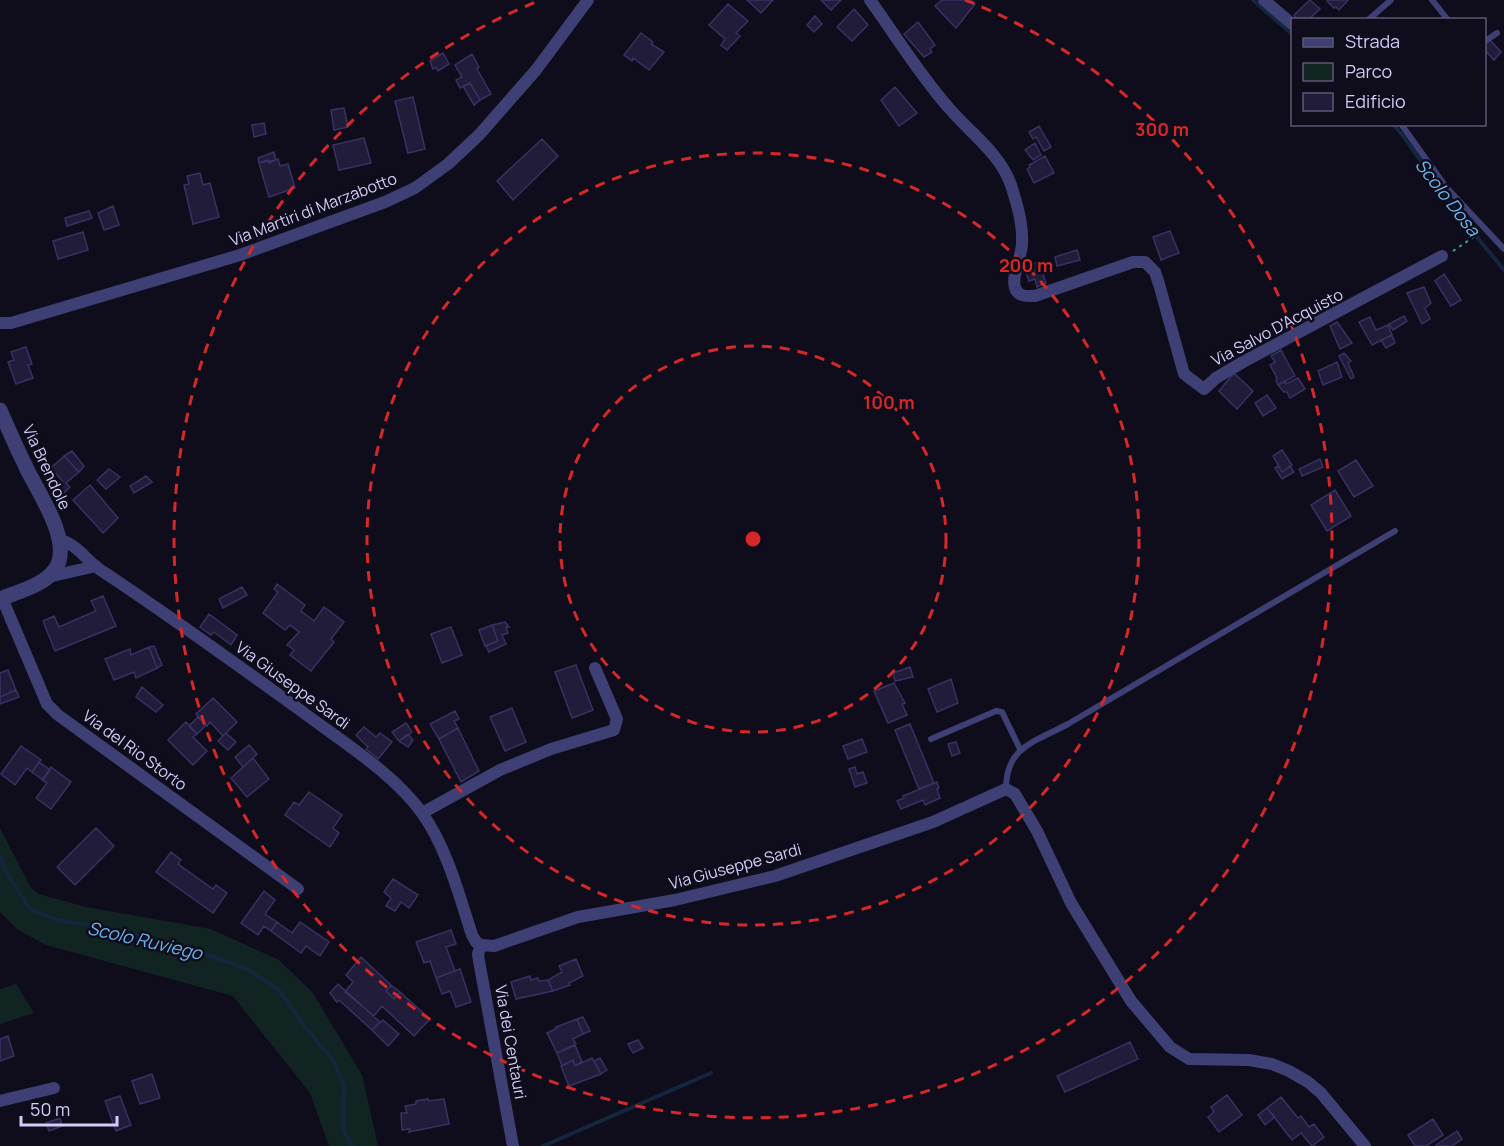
<svg xmlns="http://www.w3.org/2000/svg" width="1504" height="1146" font-family="Manrope,sans-serif">
<style>
.green{fill:#112422}
.lines{fill:none;stroke-linecap:round;stroke-linejoin:round}
.stream{stroke:#13263e;stroke-width:4}
.building{fill:#201c39;stroke:#383162;stroke-width:1.5}
.path{stroke:#3b9f94;stroke-width:2;stroke-dasharray:3 4.5;stroke-linecap:butt}
.service{stroke:#3e3f74;stroke-width:6}
.minor{stroke:#3e3f74;stroke-width:12}
.tertiary{stroke:#3e3f74;stroke-width:15}
.ring{fill:none;stroke:#d62828;stroke-width:3;stroke-dasharray:10 8}
.labels{text-anchor:middle;dominant-baseline:central;stroke-width:5;stroke-linejoin:round;paint-order:stroke}
.street-label{font-size:16px;fill:#d0cdf9;stroke:#0f0d1b}
.water-label{font-size:18px;font-style:italic;fill:#68b5ec;stroke:#0f0d1b}
.centre{fill:#d62828;stroke:#0f0d1b;stroke-width:3}
.ring-label{font-size:18px;text-anchor:middle;font-weight:bold;fill:#d62828;stroke:#0f0d1b;stroke-width:5;stroke-linejoin:round;paint-order:stroke}
</style>
<rect width="100%" height="100%" fill="#0f0d1b"/>
<path class="green" d="M0,828L31,888L39,894L86,907L211,929L279,960L313,993L362,1075L378,1146H329L310,1093L233,996L46,945L18,930L0,912Z
M16,984L34,1013L0,1024V989Z"/>
<g class="lines">
<path class="stream" d="M1253,0L1292,34
M1393,124L1404,137L1458,214L1504,270
M0,856L6,872L30,909L57,920L103,927L179,945L245,968L278,989L305,1027L333,1060L344,1085L343,1129L352,1146
M543,1146L711,1073"/>
</g>
<path class="building" d="M747,0H773L761,13Z
M821,0H841L831,10Z
M942,0H971L975,4L956,28L935,6Z
M1310,0L1320,9L1308,20H1298L1294,15Z
M1329,0H1348L1339,10L1336,7L1334,8L1327,1Z
M728,4L748,21L736,33L740,36L727,50L721,45L725,39L709,25Z
M854,9L868,25L852,41L837,27Z
M815,16L822,24L814,32L807,25Z
M918,22L935,45L930,49L932,52L924,57L904,34Z
M641,33L653,42L651,44L664,52L649,70L633,58L632,61L624,55Z
M1489,39L1501,52L1494,60L1484,49V43Z
M443,53L449,64L438,71L436,67L433,69L430,61Z
M472,54L479,67L477,69L491,94L480,100L470,83L460,88L456,80L462,77L455,65Z
M470,83L480,100L474,105L463,86Z
M895,87L917,113L899,126L881,100Z
M413,97L425,149L408,153L395,101Z
M344,108L348,127L334,130L331,110Z
M264,123L266,134L254,137L252,125Z
M1039,126L1051,147L1044,151L1036,137L1033,139L1029,132Z
M364,138L371,163L339,170L333,145Z
M542,139L558,156L513,200L497,181Z
M1035,143L1041,155L1033,160L1025,150Z
M274,152L276,160L259,163L258,158Z
M1045,156L1054,173L1034,183L1027,169L1030,167L1029,165Z
M278,159L280,166L288,164L295,188L269,197L259,163L268,160L269,163Z
M200,173L203,185L210,183L219,217L193,224L184,185L189,184L187,176Z
M113,206L119,225L104,230L98,213Z
M89,211L92,218L67,226L65,218Z
M1170,231L1179,253L1161,260L1153,237Z
M83,232L88,250L58,259L53,241Z
M1077,250L1080,260L1057,266L1055,257Z
M1039,262L1046,283L1037,287L1035,279L1029,281L1024,267Z
M1444,274L1461,300L1451,306L1435,281Z
M1424,287L1431,303L1425,308L1430,319L1422,324L1407,293Z
M1404,316L1407,321L1393,330L1389,324Z
M1370,317L1376,330L1388,325L1392,335L1372,345L1359,322Z
M1337,322L1352,343L1340,349L1330,326Z
M1392,335L1395,343L1386,348L1381,340Z
M26,347L32,364L28,365L33,378L16,384L8,362L14,360L11,352Z
M1281,350L1295,376L1278,385L1276,380L1277,378L1270,365L1275,362L1271,356Z
M1344,353L1351,361L1348,363L1354,377L1351,379L1339,356Z
M1337,362L1342,377L1323,385L1318,371Z
M1234,373L1253,391L1237,409L1219,391Z
M1298,378L1305,389L1290,398L1287,392H1284L1278,385L1285,381L1286,384Z
M1267,395L1276,408L1263,416L1255,403Z
M1282,450L1292,465L1282,472L1273,456Z
M72,451L84,466L79,472L64,456Z
M64,456L79,472L66,483L70,487L64,493L59,487L63,482L51,468Z
M1320,459L1323,467L1302,476L1299,469Z
M1356,460L1373,486L1354,497L1338,471Z
M1278,466L1282,472L1290,466L1294,472L1282,479L1275,468Z
M109,469L120,477L106,489L97,480Z
M146,476L152,482L134,493L130,486Z
M90,485L118,518L103,533L73,500Z
M1335,490L1351,516L1327,531L1311,505Z
M277,584L305,605L301,611L314,621L324,607L344,622L331,639L334,642L311,671L290,655L294,650L287,645L299,632L290,625L285,630L263,613L278,592L274,589Z
M242,587L247,595L223,608L219,599Z
M103,596L116,626L55,651L43,621L54,616L59,627L96,611L91,601Z
M209,614L237,635L231,645L214,632L211,635L200,627Z
M505,622L509,627H506L508,633L502,635L506,644L489,652L486,646L498,641L492,625Z
M492,625L498,641L485,646L479,630Z
M451,627L462,655L442,663L431,634Z
M154,646L162,665L157,668L149,647Z
M149,647L157,668L136,678L134,672L114,680L105,659L130,649L131,655Z
M576,665L593,710L572,718L555,672Z
M910,667L913,677L895,681L893,673Z
M8,670L16,690L0,697V673Z
M951,679L958,703L937,712L928,689Z
M894,683L905,703L902,704L907,715L888,723L874,691Z
M142,687L163,705L156,712L136,697Z
M16,690L19,697L0,704V697Z
M213,698L237,722L223,736L210,722L207,726L196,714Z
M512,708L526,742L505,751L490,717Z
M455,711L459,719L454,721L458,728L439,739L430,724Z
M198,717L206,725L197,734L189,726Z
M186,722L197,734L193,737L207,751L193,765L168,740Z
M406,723L412,732L399,741L392,732Z
M910,724L934,783L919,789L895,730Z
M364,727L376,737L380,733L392,742L378,759L366,749L368,747L356,735Z
M458,728L479,771L461,782L439,739Z
M226,733L236,742L228,750L218,741Z
M408,734L413,740L408,747L399,741Z
M862,739L867,752L848,759L843,746Z
M956,742L960,753L952,756L948,744Z
M249,745L257,754L243,767L235,757Z
M21,746L41,760L32,772L27,768L15,785L1,774Z
M253,758L269,779L247,797L231,778Z
M39,762L50,770L43,780L32,772Z
M51,767L71,782L51,809L36,798L47,783L42,780Z
M855,767L857,774L863,772L867,783L855,787L849,769Z
M937,782L939,788L937,789L940,798L925,805L923,800L901,809L897,801L904,798L903,796Z
M309,792L342,815L333,828L339,833L330,847L285,815L294,802L299,805Z
M96,828L114,846L75,885L57,867Z
M171,852L181,860L178,864L213,889L216,885L227,893L213,913L156,872Z
M393,879L418,895L409,908L401,902L395,911L386,906L391,898L384,892Z
M264,891L275,900L265,914L277,922L271,931L264,926L258,935L241,923Z
M277,922L292,933L300,922L329,942L320,956L306,946L301,953L271,931Z
M451,930L456,944L446,947L455,971L436,978L430,961L424,963L416,942Z
M361,957L391,985L386,991L394,999L400,992L430,1019L414,1036L382,1006L374,1016L345,992L353,982L346,975Z
M576,959L583,976L569,983L570,985L553,991L548,980L562,972L559,966Z
M460,969L471,1002L456,1007L450,991L442,994L436,978Z
M530,976L531,980L538,978L539,981L548,980L553,991L516,999L511,982Z
M338,984L380,1022L372,1030L339,1000L337,1002L330,993Z
M391,985L400,992L394,999L386,991Z
M583,1017L590,1031L583,1034L577,1019Z
M577,1019L583,1034L573,1039L576,1044L557,1053L547,1033L557,1028L556,1027Z
M383,1020L399,1034L388,1046L372,1030Z
M8,1036L14,1056L0,1061V1039Z
M638,1040L643,1048L633,1053L628,1044Z
M1130,1042L1138,1059L1065,1092L1057,1076Z
M575,1045L582,1062L575,1066L573,1060L562,1066L557,1053Z
M592,1058L601,1074L569,1086L561,1066L573,1060L575,1066Z
M600,1058L607,1070L601,1074L594,1061Z
M152,1074L160,1098L140,1104L132,1081Z
M1227,1095L1242,1115L1219,1132L1208,1117L1214,1112L1211,1107Z
M120,1096L131,1125L116,1131L105,1101Z
M1281,1097L1298,1118L1301,1116L1309,1127L1314,1124L1324,1137L1312,1146L1301,1133L1292,1140L1267,1108Z
M428,1099V1101L444,1099L449,1124L409,1132L410,1129L402,1130L401,1113H407L405,1106L416,1104V1101Z
M1267,1108L1275,1117L1265,1125L1258,1115Z
M60,1118L62,1126L49,1131L46,1123Z
M1433,1119L1443,1135L1426,1146H1415L1408,1135Z
M1457,1131L1462,1139L1452,1146H1437L1436,1145Z"/>
<g class="lines">
<path class="path" d="M1453,251L1478,234"/>
<path class="service" d="M1432,0L1448,20
M1368,20L1391,0
M1484,42L1497,33
M1401,124L1446,187L1504,249
M931,739L996,711L1002,712L1020,749
M1006,789C1006,746 1035,742 1068,724L1395,531"/>
<path class="minor" d="M870,0C896,36 919,74 948,107C969,132 1000,153 1011,185C1017,204 1023,224 1022,243C1022,257 1011,275 1015,288C1018,297 1027,296 1035,296L1133,262H1145L1155,272L1159,284L1184,374L1204,389L1216,378L1243,362L1442,256
M1264,0L1292,24
M0,323H11L240,255L385,202L415,188L448,164L479,135L536,70L588,0
M59,540C76,543 86,560 99,569C169,615 236,664 304,713C343,742 394,774 422,813C447,848 459,895 472,935L476,942L481,945L494,946L578,917L675,900L775,876L933,822L1006,789L1015,794L1037,831L1071,903L1131,1001L1170,1047L1189,1059L1249,1060L1272,1064L1289,1071L1308,1082L1321,1093L1365,1146
M48,577L96,566
M2,598L47,704L58,715L298,889
M422,813L500,770L551,749L614,730L617,719L595,668
M481,945L478,954L479,961L513,1146
M0,1101L54,1088"/>
<path class="tertiary" d="M0,410C8,428 16,447 25,465C36,490 73,540 56,568C46,585 17,592 0,599"/>
</g>
<g class="ring">
<circle cx="753" cy="539" r="193"/>
<circle cx="753" cy="539" r="386"/>
<path d="M965 0A579 579 0 1 1 541 0"/>
</g>
<g class="labels">
<g class="street-label">
<text transform="translate(313 209) rotate(-21)">Via Martiri di Marzabotto</text>
<text transform="translate(1277 327) rotate(-28)">Via Salvo D'Acquisto</text>
<text transform="translate(47 467) rotate(65)">Via Brendole</text>
<text transform="translate(293 685) rotate(36)">Via Giuseppe Sardi</text>
<text transform="translate(135 750) rotate(36)">Via del Rio Storto</text>
<text transform="translate(735 866) rotate(-15)">Via Giuseppe Sardi</text>
<text transform="translate(511 1042) rotate(80)">Via dei Centauri</text>
</g>
<g class="water-label">
<text transform="translate(1448 197) rotate(52)">Scolo Dosa</text>
<text transform="translate(145 940) rotate(13)">Scolo Ruviego</text>
</g>
</g>
<circle cx="753" cy="539" r="9" class="centre"/>
<g class="ring-label">
<text x="1162" y="136">300 m</text>
<text x="1026" y="272">200 m</text>
<text x="889" y="409">100 m</text>
</g>
<rect x="1291" y="18" width="195" height="108" fill="#0f0d1b" stroke="#5c5a74" stroke-width="1.5"/>
<rect x="1303" y="38" width="30" height="9" fill="#3e3f74" stroke="#5c5a74" stroke-width="1.5"/>
<text x="1345" y="48" font-size="18" fill="#d0cdf9">Strada</text>
<rect x="1303" y="63" width="30" height="18" fill="#112422" stroke="#5c5a74" stroke-width="1.5"/>
<text x="1345" y="78" font-size="18" fill="#d0cdf9">Parco</text>
<rect x="1303" y="93" width="30" height="18" fill="#201c39" stroke="#5c5a74" stroke-width="1.5"/>
<text x="1345" y="108" font-size="18" fill="#d0cdf9">Edificio</text>
<path d="M21 1116v9h96v-9" fill="none" stroke="#d0cdf9" stroke-width="3"/>
<text x="30" y="1116" font-size="18" fill="#d0cdf9" stroke="#0f0d1b" stroke-width="4.5" paint-order="stroke">50 m</text>
</svg>
